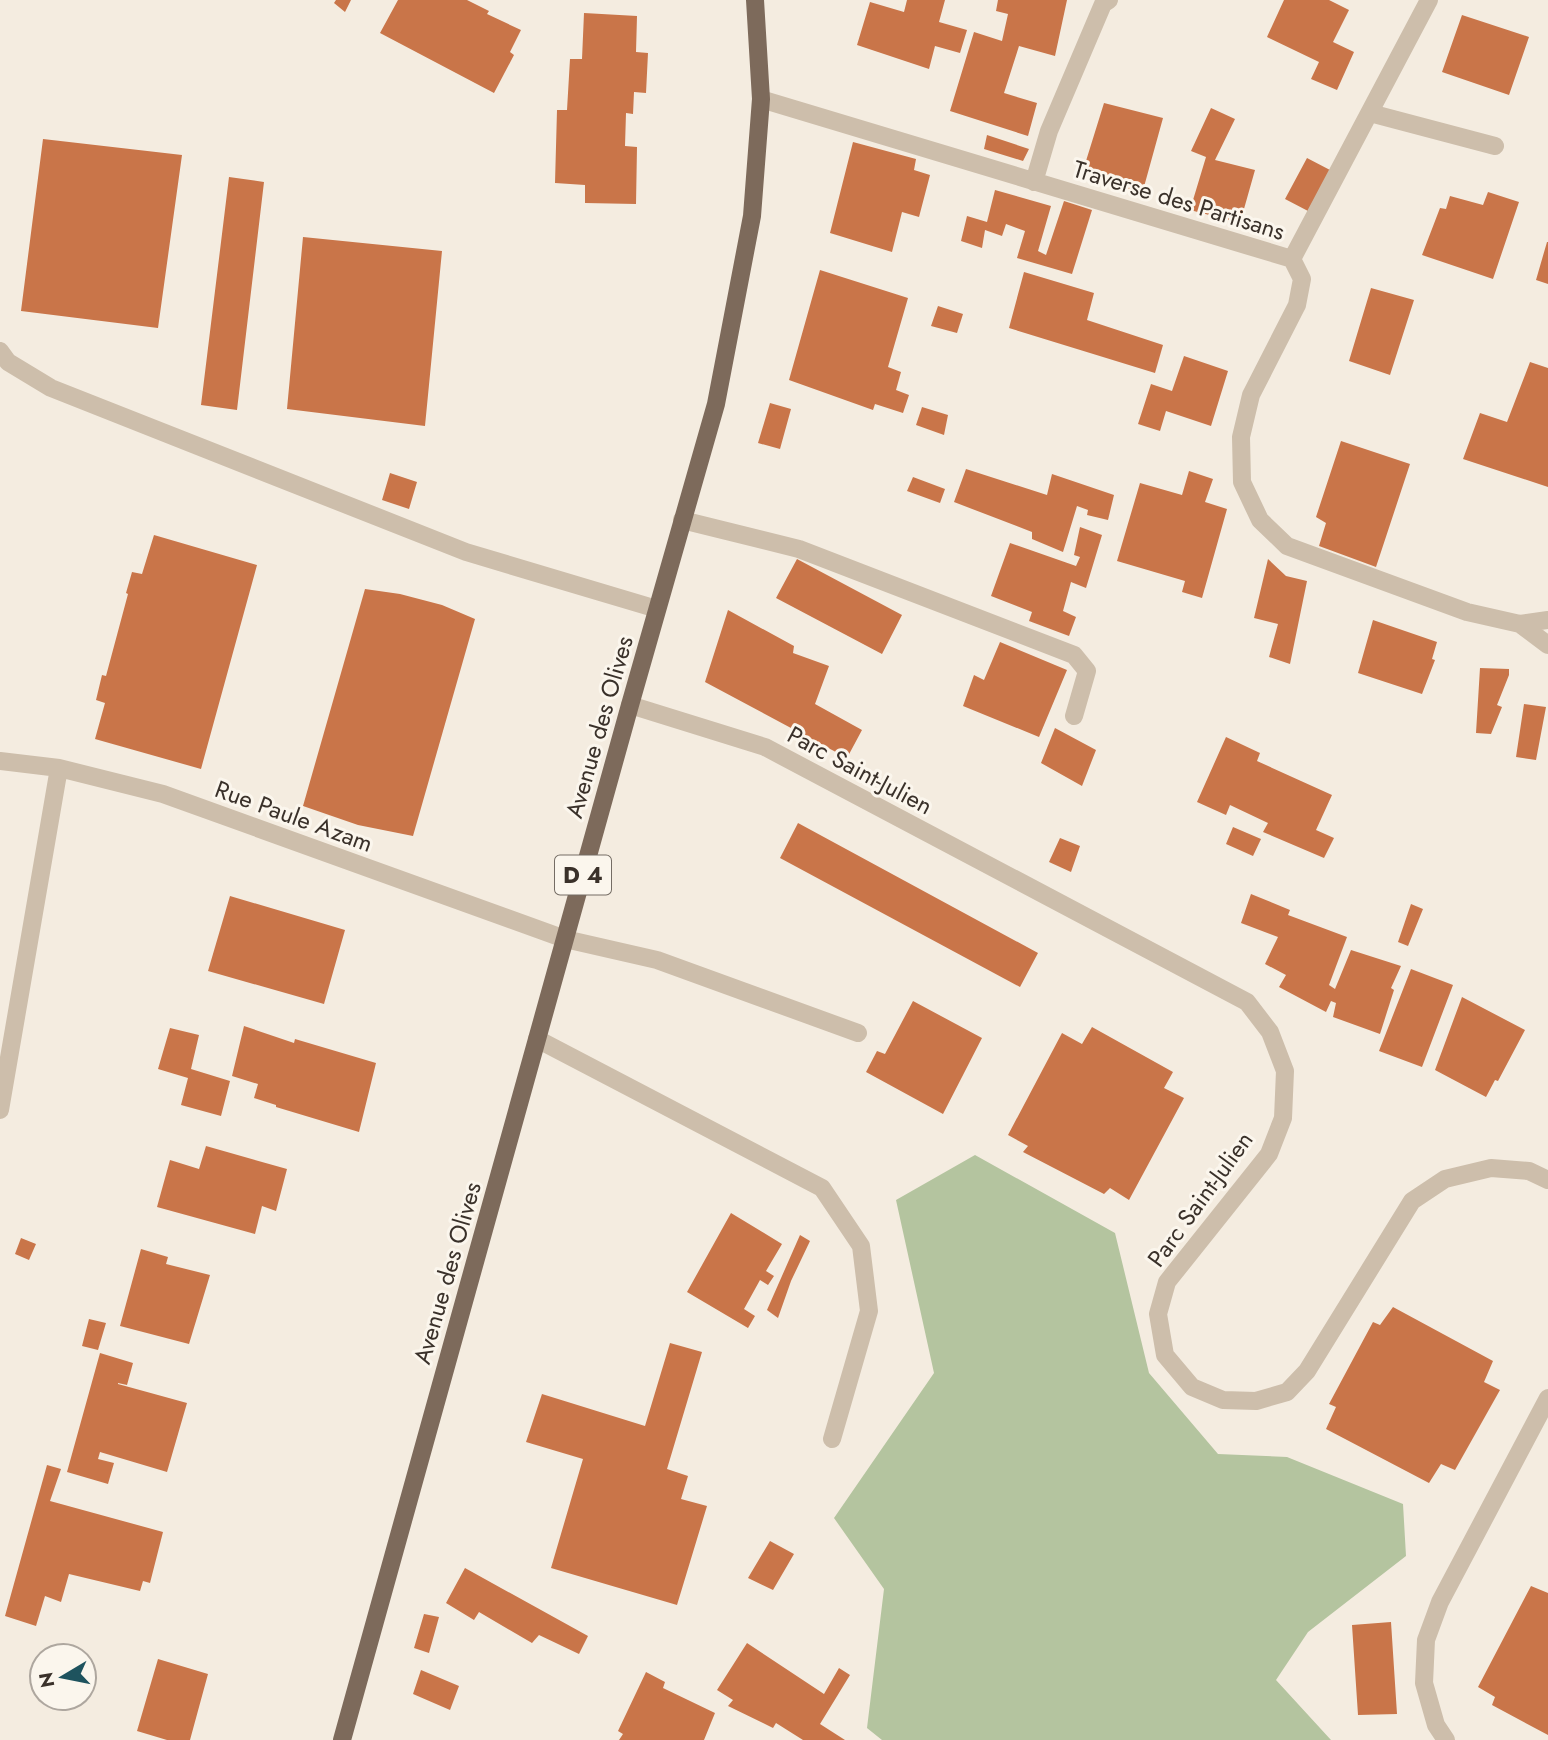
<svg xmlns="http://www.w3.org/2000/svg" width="1548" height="1740" font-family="Jost,sans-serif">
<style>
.green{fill:#b4c49f}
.building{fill:#c97549}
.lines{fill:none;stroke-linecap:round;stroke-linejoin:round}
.minor{stroke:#cdbeab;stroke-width:18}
.major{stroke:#7d6a5b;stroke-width:18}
.labels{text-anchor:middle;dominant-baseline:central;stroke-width:6;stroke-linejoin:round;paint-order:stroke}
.shield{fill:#fbf6ed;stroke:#746c64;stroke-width:2}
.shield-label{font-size:23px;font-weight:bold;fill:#3a312a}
.street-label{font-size:24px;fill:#3a312a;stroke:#fbf6ed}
</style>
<rect width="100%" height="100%" fill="#f4ece0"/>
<path class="green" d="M975,1155L1115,1233L1149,1373L1218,1454L1287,1457L1403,1504L1406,1556L1308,1632L1276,1680L1331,1740H882L867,1728L884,1589L834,1518L934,1373L896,1200Z"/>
<path class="building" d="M336,0H351L345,12L334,3Z
M398,0H467L489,11L487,14L521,30L510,52L514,55L494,93L380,33Z
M907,0H945L939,22L967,30L960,53L935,46L929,69L857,45L870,2L904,12Z
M998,0H1067L1055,56L1019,46L1004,93L1037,103L1028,136L950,111L974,32L1002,41L1008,14L996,11Z
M1284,0H1329L1349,10L1333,42L1354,52L1337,90L1311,79L1319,62L1267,37Z
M584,13L637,16L636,52L648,53L646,93L634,92L633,114L626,113L625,146L637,147L636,204L585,203V185L555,183L557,110H567L570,59H582Z
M1462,15L1529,37L1509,95L1442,72Z
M1104,103L1163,118L1142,194L1081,177Z
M1211,108L1235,119L1215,160L1255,170L1240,223L1190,210L1206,157L1191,151Z
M987,135L1029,149L1023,161L984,149Z
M43,139L182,155L158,328L21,311Z
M853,142L916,159L914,170L930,175L919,217L902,212L892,252L830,233Z
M1307,158L1330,170L1308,211L1285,199Z
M229,177L264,182L237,410L201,405Z
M995,190L1051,206L1038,251L1046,255L1064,201L1092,210L1072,274L1017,258L1025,231L1006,224L1002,236L985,230L982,248L961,241L967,216L987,222Z
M1488,192L1519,202L1493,279L1422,255L1440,208L1446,209L1450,196L1483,205Z
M303,237L442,251L425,426L287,409Z
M1547,242H1548V284L1536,280Z
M820,270L908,298L888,367L901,372L896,390L909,395L903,413L875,404L873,410L789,380Z
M1024,272L1094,293L1087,320L1163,345L1155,373L1009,328Z
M1371,288L1414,300L1390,375L1349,361Z
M938,306L963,314L957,333L931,326Z
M1184,356L1228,371L1211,426L1166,411L1160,431L1138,424L1151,384L1172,391Z
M1530,362L1548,368V487L1463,459L1480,413L1507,422Z
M770,403L791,409L780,449L758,443Z
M922,407L948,415L944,435L916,425Z
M1341,441L1410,464L1376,567L1319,546L1326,523L1316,517Z
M966,469L1047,495L1052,474L1114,495L1108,520L1087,515L1088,510L1077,506L1063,552L1032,539V532L954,502Z
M1189,471L1213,479L1205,502L1227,509L1202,598L1182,592L1185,581L1117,561L1140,483L1182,495Z
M390,473L417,482L409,509L382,500Z
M913,477L945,489L940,503L907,491Z
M1080,527L1102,535L1086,588L1071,582L1063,611L1076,617L1069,636L1029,621L1032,612L991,596L1010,543L1076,566L1080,557L1074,555Z
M154,535L257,565L201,769L95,739L105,703L96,700L102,675L106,676L128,594L126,593L132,572L142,574Z
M797,559L902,615L882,654L776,598Z
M1268,559L1286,576L1307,581L1290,664L1269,657L1278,624L1254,618Z
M365,589L400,594L442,605L475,619L413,836L358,825L303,806Z
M728,610L794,646L793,653L829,666L815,704L862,730L847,758L705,682Z
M1373,620L1437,642L1432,659L1435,660L1422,694L1358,673Z
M1000,642L1067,670L1039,737L963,706L974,675L984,680Z
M1480,668L1509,669V675L1497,705L1502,707L1491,734L1476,733Z
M1524,704L1546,707L1536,760L1516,757Z
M1055,728L1096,750L1082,786L1041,763Z
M1226,737L1260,753L1257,761L1332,795L1316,830L1334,838L1324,858L1263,832L1268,823L1230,805L1226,815L1197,802Z
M798,823L1038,953L1020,987L780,858Z
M1233,827L1261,839L1253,856L1226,844Z
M1060,838L1080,846L1071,872L1049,862Z
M1251,894L1290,910L1288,915L1347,937L1329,985L1335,989L1351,950L1401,966L1391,988L1394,990L1380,1034L1333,1017L1336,1003L1331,1001L1326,1012L1279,987L1286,975L1265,964L1278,937L1241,923Z
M230,896L345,930L324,1004L208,971Z
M1411,904L1423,909L1408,946L1398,942Z
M1411,969L1453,985L1422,1067L1379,1051Z
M1462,997L1525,1030L1498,1081L1495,1080L1486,1097L1435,1070Z
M913,1001L982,1038L943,1114L866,1072L877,1051L885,1054Z
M244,1026L294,1043L295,1039L376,1063L359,1132L276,1107V1105L254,1098L258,1084L232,1076Z
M1092,1027L1173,1072L1164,1088L1184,1098L1129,1200L1110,1188L1104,1194L1023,1152L1028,1146L1008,1135L1062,1033L1082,1044Z
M170,1028L199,1035L191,1069L230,1081L221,1116L181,1105L188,1078L158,1069Z
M206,1146L287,1169L276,1211L262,1206L255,1234L157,1207L170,1160L199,1169Z
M731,1213L782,1244L766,1271L774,1276L768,1285L760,1280L744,1309L755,1316L748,1328L687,1292Z
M800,1235L810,1241L791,1281L778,1318L767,1310Z
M21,1238L36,1244L29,1260L15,1254Z
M141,1249L168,1257L166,1264L210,1275L189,1344L120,1326Z
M1393,1307L1493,1361L1484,1382L1500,1390L1455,1470L1441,1464L1429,1483L1326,1429L1336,1407L1329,1404L1373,1322L1380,1325Z
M89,1319L106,1323L98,1350L82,1346Z
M670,1343L702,1352L667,1469L688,1476L681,1499L707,1506L677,1605L551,1568L583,1459L526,1442L542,1394L645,1426Z
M100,1353L133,1363L127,1385L118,1383V1384L187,1403L167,1472L100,1452L98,1459L114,1463L108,1484L67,1472Z
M47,1465L61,1469L50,1501L163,1532L150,1583L143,1581L140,1591L69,1574L61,1602L45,1596L36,1626L5,1616Z
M770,1541L794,1554L773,1590L748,1578Z
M465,1568L588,1636L579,1654L539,1635L532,1643L479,1612L474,1620L446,1603Z
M1531,1586L1548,1593V1735L1492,1705L1495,1697L1478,1687Z
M424,1614L439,1617L429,1653L414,1648Z
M1391,1622L1397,1714L1358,1715L1352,1625Z
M747,1643L824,1694L839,1668L850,1675L820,1724L845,1740H803L776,1723L773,1728L728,1706L733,1700L717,1690Z
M158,1659L208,1674L190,1740H167L137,1731Z
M421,1670L459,1686L450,1710L413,1694Z
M646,1672L665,1682L663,1688L715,1713L704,1740H619L623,1734L618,1731Z"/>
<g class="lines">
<path class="minor" d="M761,99L1292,259L1302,279L1297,305L1251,395L1241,437L1242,482L1260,520L1287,546L1467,612L1520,624L1548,645
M1370,113L1495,146
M1034,182L1049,131L1103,4L1109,0
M1292,259L1429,0
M0,351L8,362L51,388L466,552L657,609
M682,520L799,549L1074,655L1087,671L1074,716
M1520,624L1548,620
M630,705L765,747L1247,1002L1270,1032L1285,1071L1283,1118L1269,1154L1167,1282L1158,1314L1165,1355L1192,1387L1223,1400L1256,1401L1287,1392L1307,1371L1412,1201L1445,1179L1491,1168L1529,1171L1548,1180
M0,761L59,768L163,794L565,939L657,960L858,1033
M537,1039L822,1188L861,1246L869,1311L832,1439
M0,1110L59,768
M1446,1740L1436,1725L1424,1683L1426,1640L1440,1602L1548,1398"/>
<path class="major" d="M342,1740L630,705L716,404L752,216L761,99L755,0"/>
</g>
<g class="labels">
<rect class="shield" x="555" y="855.5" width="56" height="39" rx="5"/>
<g class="shield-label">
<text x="583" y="875">D 4</text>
</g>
<g class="street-label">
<text transform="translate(1179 200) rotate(17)">Traverse des Partisans</text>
<text transform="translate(599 727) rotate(-74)">Avenue des Olives</text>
<text transform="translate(860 770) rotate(28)">Parc Saint-Julien</text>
<text transform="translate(294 816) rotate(20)">Rue Paule Azam</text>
<text transform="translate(1200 1199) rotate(-54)">Parc Saint-Julien</text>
<text transform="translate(447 1273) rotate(-74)">Avenue des Olives</text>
</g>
</g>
<g transform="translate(63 1677) rotate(260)"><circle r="33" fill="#fbf6ed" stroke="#aea79f" stroke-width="2"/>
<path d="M0-5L12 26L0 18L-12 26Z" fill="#1e535e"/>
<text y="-10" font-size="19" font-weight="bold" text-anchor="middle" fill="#3a312a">N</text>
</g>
</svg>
